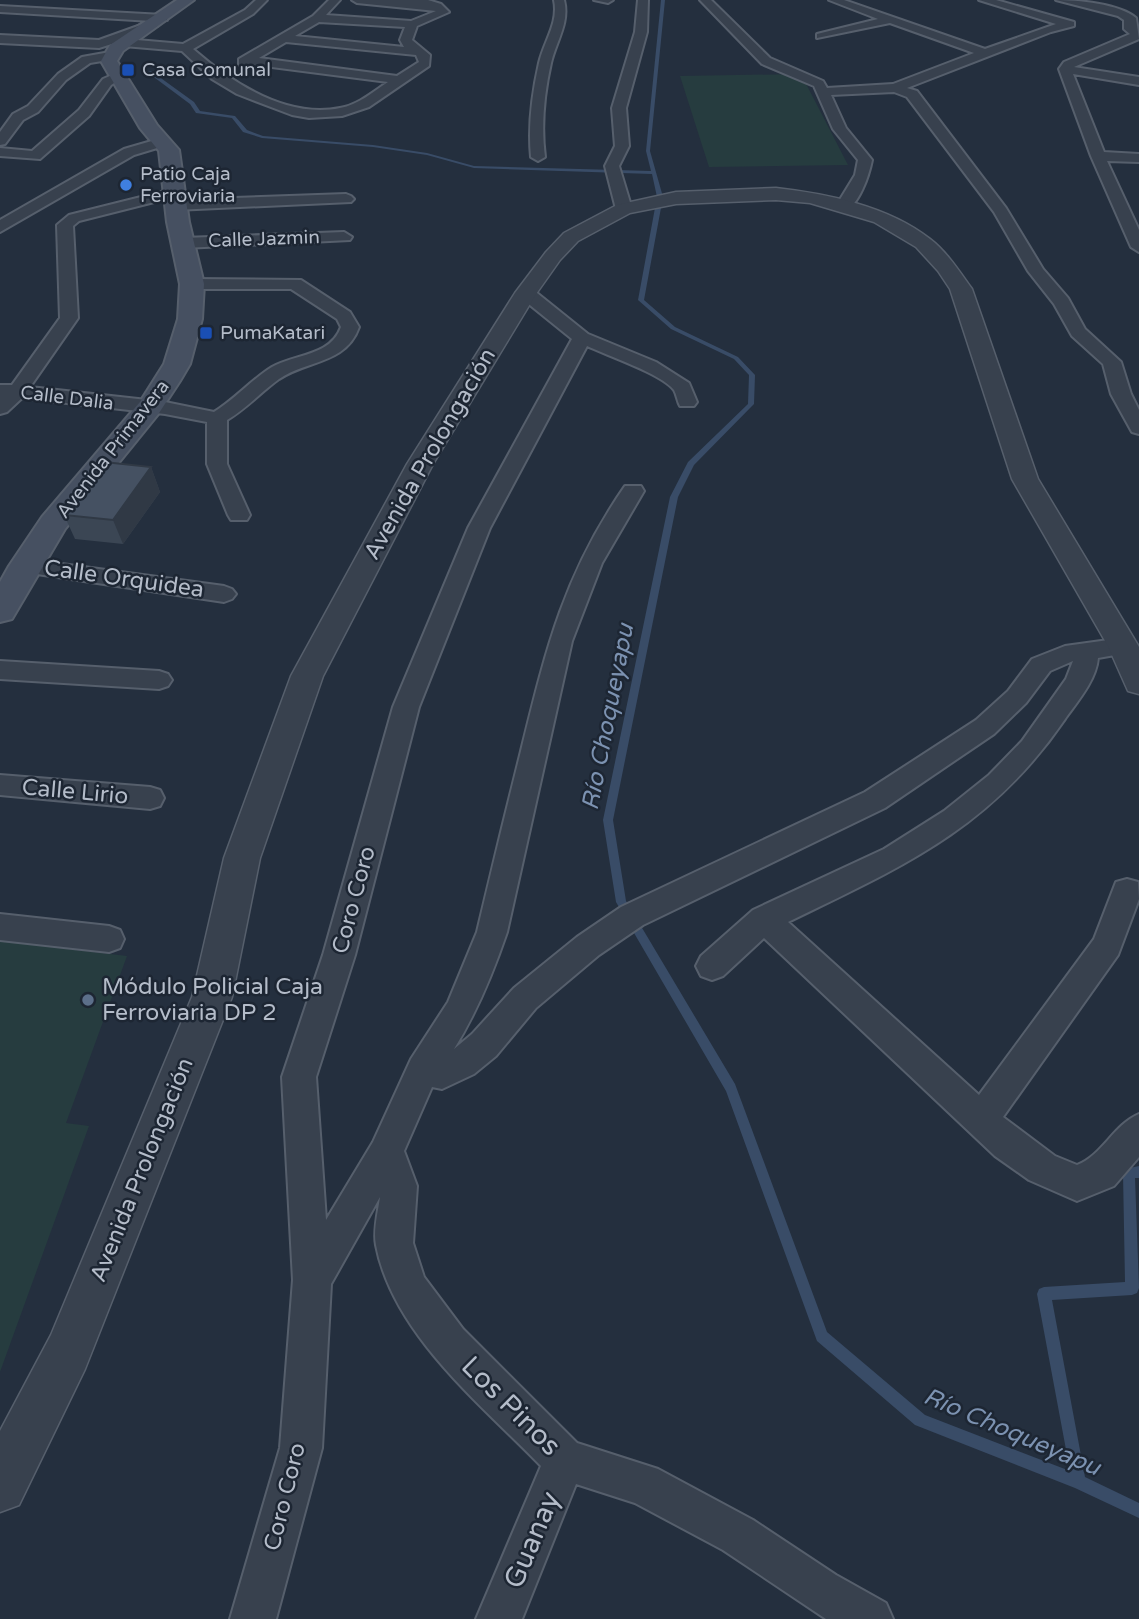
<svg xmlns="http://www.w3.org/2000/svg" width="1139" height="1619" font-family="'Varela Round',sans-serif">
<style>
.green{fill:#263c3f}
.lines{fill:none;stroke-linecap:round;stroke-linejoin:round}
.stream{fill:#394c67;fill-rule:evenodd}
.minor-casing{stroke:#565f6c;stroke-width:4}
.tertiary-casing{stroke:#565f6c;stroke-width:3}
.secondary-casing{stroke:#565f6c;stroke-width:4}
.minor{fill:#38414e;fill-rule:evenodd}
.tertiary{fill:#38414e;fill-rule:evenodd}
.secondary{fill:#465061;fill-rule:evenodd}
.wall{fill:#3b4654}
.shaded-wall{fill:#303945}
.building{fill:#455162;stroke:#303945;stroke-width:2}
.transit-dot{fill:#1a4fb4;stroke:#1d2633;stroke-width:2.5}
.shop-dot{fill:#3f7fe0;stroke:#1d2633;stroke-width:2.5}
.service-dot{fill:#5c6f8a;stroke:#1d2633;stroke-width:2.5}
.labels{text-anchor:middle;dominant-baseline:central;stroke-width:5;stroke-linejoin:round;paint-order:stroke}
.far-poi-label{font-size:19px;fill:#b4bcc9;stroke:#1d2633;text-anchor:start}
.far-street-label{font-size:19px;fill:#b4bcc9;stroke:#1d2633}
.street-label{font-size:23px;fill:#b4bcc9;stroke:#1d2633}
.poi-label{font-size:23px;fill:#b4bcc9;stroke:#1d2633;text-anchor:start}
.water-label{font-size:24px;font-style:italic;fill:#7c92b1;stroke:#1d2633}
.near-street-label{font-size:28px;fill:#b4bcc9;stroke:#1d2633}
</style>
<rect width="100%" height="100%" fill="#242f3e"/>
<path class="green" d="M801,74L848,165L709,167L680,76Z
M0,941L127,956L66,1123L89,1126L0,1372Z"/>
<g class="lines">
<path class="stream" d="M661,0H665L650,151L663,197L644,300L675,327L738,357L755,375L754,404L694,465L678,497L613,820L626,901L735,1084L827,1332L925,1415L1070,1471L1037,1294L1039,1289L1044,1287L1125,1282L1123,1173L1125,1169L1139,1166V1178H1135L1139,1288L1137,1293L1132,1295L1052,1300L1085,1477L1139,1503V1518L1075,1488L915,1425L817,1341L726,1091L616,902L603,820L670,497L688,462L748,404L749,375L734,359L671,329L638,300L657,197L652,174L474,168L427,155L373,147L262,138L243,132L232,118L196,113L190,104L147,72L151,71L194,102L200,111L235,116L247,130L263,136L373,145L427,153L474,166L651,171L646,151Z"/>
<g class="minor-casing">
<path id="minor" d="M256,0H267L253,14L193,49C231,82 286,119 340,108C358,105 373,92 388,82L249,64L239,65V59L313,16L329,0H340L326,15L411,21L436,11L357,3L352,0H428L441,4L449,12L417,26L412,40L430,55L429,66L369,107L342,116L309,118L292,115L237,94L212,79L182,51L124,46L118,42L99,48L0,43V35L99,40L152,21L0,12V6L163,15L167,16V20L154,21L159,24L157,26L125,39L183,44L245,10ZM319,22L405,27L400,40L404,47L295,36ZM286,42L416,55L419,62L397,76L259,58Z
M554,0H564C570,23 556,41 551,63C544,94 541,126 545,157L538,161L531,157C528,126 532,94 539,63C544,41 559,23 554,0Z
M594,0H613L608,3Z
M638,0H648L647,32L626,108L629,146L619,166L632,209L624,214L616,209L605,166L615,146L612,108L635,32Z
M700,0H711L770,58L823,81L827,88L893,84L974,53L890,23L817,38V34L878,19L829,0H844L985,49L1056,24L979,0H996L1074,22V26L1051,32L907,88L917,91L1006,208L1043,269L1068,298L1085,329L1121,362L1131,394L1139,410V434L1132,432L1111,394L1103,364L1072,336L1054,304L1028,271L994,212L907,97L894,92L831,95L846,128L872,160C869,175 859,206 844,211L839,209L836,206L855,175L858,160L833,129L814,86L762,64Z
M1056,0C1077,0 1120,4 1136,18L1139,39L1074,67L1139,77V85L1073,74L1104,152L1139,154V162L1107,161L1139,230V252L1131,247L1091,156L1059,69L1064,62L1130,34L1124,29V20L1118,16Z
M110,52L116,56L114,59L90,63L66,80L38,112L23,120L5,144L0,145V132L13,114L28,106L58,74L82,57Z
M119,72L125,76L111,85L89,116L40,159L0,156V148L32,151L79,110L103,79Z
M162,138L169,142L167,145L134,155L0,232V220L124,149Z
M173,189L178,190L180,193L178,196L79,221L73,226L78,318L30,387L165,402L214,412C235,399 251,380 272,367C295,354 331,356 341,327L337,319L291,289H192L184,284L192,279L301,280L350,312L359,327C346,364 307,360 279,379C261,392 246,409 227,420V464L250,515L247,520H231L228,515L207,464V422L165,414L22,398L7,412L0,414V385H12L60,318L57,225L69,215Z
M346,194L351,196L354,199L351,202L175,210L167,205L175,200Z
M344,232L352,237L350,240L184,248L176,243L184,238Z
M526,288L532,289L588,334L656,362L689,383L697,402L694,406H680C677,401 677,395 674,390C662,374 606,355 587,346L490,528L419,707L355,955L316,1077L326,1220L373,1142L411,1059L448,1002L477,932C491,872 506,811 521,751C546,649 564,574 625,486H641L644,491L602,563L572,641L507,932C493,973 477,1012 454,1049L472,1034L514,988L577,937L621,907L865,792L976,720L1008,691L1032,659L1065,646L1123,638L1132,640L1135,646L1132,652L1098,658C1096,680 1078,701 1065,719C990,829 903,866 788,922L979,1095L1094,939L1116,882L1127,879L1138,882L1139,899L1118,955L1003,1117L1055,1156L1077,1165C1103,1155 1113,1125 1139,1114V1157L1114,1186L1077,1201L1029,1180L995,1156L764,938L723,976L712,980L701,976L696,966L701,956L753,910L884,849L944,811L989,775L1022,741L1066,679L1073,661L1050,671L1026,703L994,734L885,808L643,925L599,955L536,1008L496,1056L474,1074L442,1089L432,1087L404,1151L417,1186L413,1243L424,1277L463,1329L577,1443L658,1469L753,1520L836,1575L886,1603L893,1619H826L723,1550L635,1503L576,1484L522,1619H476L541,1466C481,1404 393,1334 376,1245C373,1231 378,1212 380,1197L331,1284L322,1448L276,1619H230L280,1448L293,1280L282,1077L323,955L393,707L468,528L572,339L520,297L517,293L520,289Z
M25,559L224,586L232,589L236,594L232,599L224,602L17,571L14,566L17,561Z
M0,661L159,671L168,674L172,680L168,686L159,689L0,679Z
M0,775L150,787L160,790L164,798L160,806L150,809L0,795Z
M0,914L109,926L120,930L124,939L120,948L109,952L0,940Z"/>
</g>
<g class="tertiary-casing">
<path id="tertiary" d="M776,188C828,194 888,206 930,239C947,252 959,271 972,289L1038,479L1139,647V694L1128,691L1108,646L1012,479L950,289L938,271L916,247L874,222L810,203L776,200L676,204L630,213L578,241L560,260L536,294L433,464L323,676L260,858L232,997L85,1369L19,1505L0,1512V1431L51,1335L192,997L224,858L291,676L407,464L515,293L546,252L564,233L617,205L676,192Z"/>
</g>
<g class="secondary-casing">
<path id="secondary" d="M177,0H194L123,51L117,61L157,125L179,150L189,222L204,284L202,319L190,364L180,381L159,413L65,529L12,619L0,622V582L9,566L42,517L140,402L164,364L178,319L180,284L167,222L159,151L140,128L101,61L110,45Z"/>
</g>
<use href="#minor" class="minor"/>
<use href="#tertiary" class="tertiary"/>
<use href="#secondary" class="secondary"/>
</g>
<path class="wall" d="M151,467L160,492L123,544L75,539L64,515Z"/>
<path class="shaded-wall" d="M151,467L160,492L123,544L113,520Z"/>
<path class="building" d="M104,462L151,467L113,520L64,515Z"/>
<g class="transit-dot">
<rect x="121" y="63" width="14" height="14" rx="3.5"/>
<rect x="199" y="326" width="14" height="14" rx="3.5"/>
</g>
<circle class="shop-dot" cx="126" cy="185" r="7"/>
<circle class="service-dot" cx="88" cy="1000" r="7"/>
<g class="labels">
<g class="far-poi-label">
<text x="142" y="70">Casa Comunal</text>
<text x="140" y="174">Patio Caja<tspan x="140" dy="22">Ferroviaria</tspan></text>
<text x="220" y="333">PumaKatari</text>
</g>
<g class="far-street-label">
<text transform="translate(264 239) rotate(-2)">Calle Jazmin</text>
<text transform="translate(67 398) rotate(7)">Calle Dalia</text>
<text transform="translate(113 449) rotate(-52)">Avenida Primavera</text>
</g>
<g class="street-label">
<text transform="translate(430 454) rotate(-60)">Avenida Prolongación</text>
<text transform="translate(124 579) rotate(8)">Calle Orquidea</text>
<text transform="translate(75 792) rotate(5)">Calle Lirio</text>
<text transform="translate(354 900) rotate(-75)">Coro Coro</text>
<text transform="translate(142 1170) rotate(-68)">Avenida Prolongación</text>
<text transform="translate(285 1497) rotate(-76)">Coro Coro</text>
</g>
<g class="poi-label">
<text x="102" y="987">Módulo Policial Caja<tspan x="102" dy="26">Ferroviaria DP 2</tspan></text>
</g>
<g class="water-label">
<text transform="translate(608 717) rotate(-79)">Río Choqueyapu</text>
<text transform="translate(1012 1432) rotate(23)">Río Choqueyapu</text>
</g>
<g class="near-street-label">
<text transform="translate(511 1406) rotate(45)">Los Pinos</text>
<text transform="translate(532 1540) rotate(-67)">Guanay</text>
</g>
</g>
</svg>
